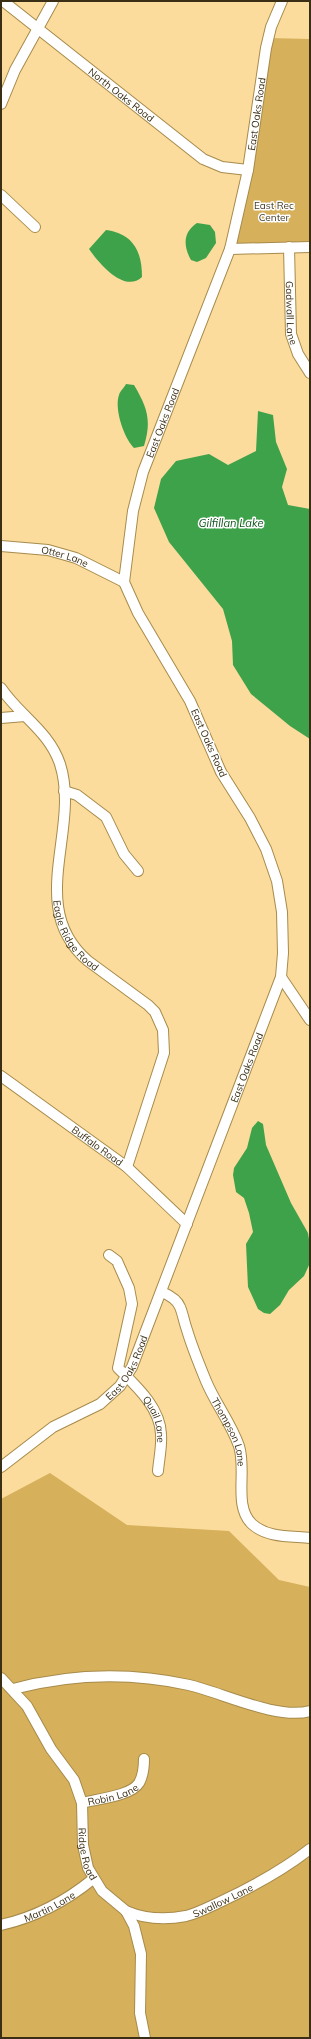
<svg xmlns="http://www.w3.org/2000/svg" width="311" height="2039" font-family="Mulish,sans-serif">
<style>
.green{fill:#d6b05a}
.water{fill:#3da249}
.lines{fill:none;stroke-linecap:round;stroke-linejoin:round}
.minor-casing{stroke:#a78b4c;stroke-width:12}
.minor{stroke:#fff;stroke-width:10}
.labels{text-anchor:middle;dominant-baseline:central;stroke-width:3;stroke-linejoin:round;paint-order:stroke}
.street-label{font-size:10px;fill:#3a2e14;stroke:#fff}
.park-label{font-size:10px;fill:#433923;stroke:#fff}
.water-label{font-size:11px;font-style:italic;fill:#10561c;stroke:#fff}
</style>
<rect width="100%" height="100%" fill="#fbdc9c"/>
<path class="green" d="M268,38L310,39V242L230,249Z
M50,1473L127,1525L229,1531L279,1580L310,1587V2038H1V1499Z"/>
<path class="water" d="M197,223L210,225L215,232L216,243L206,258L197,262L191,260C183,246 183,232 197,223Z
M106,230C134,234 142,252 142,277C124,294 98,262 89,249Z
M126,384L134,385C147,407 152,420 144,446L134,448C124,438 114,409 119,395C120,391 124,388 126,384Z
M258,411L273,415L276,442L287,469L282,487L288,505L310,509V739L290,726L251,694L233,665L232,641L223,609L169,542L154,508L161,479L176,461L209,454L228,465L256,451Z
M258,1121L263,1124L266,1145L291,1203L308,1233L310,1245V1263L304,1276L289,1290L280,1305L270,1314L264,1313L258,1309L248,1287L246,1244L253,1232L249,1213L244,1198L236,1192L233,1175L234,1168L247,1148L252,1128Z"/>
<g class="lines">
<g class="minor-casing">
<g id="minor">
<path id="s1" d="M3,1L203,159L222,167L248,170"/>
<path d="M1,104L15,70L53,1"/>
<path d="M1,195L35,227"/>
<path id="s2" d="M289,247L291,334L298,354L310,373"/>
<path d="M230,249L310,247"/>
<path id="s3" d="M1,546L48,550L76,558L124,582"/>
<path id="s4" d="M1,688C19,715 49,731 60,764C81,830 25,907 88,961L148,1005L155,1012L163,1030L164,1053L127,1167"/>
<path d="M1,718L25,716"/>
<path d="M64,791L77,795L106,817L124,854L138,871"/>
<path d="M281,977L310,1020"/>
<path id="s5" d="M1,1076L127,1167L187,1224"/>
<path id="s6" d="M109,1255L117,1261L129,1288L132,1304L118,1368C136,1386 160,1407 161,1434C162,1446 159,1459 158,1471"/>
<path id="s7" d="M162,1292C169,1295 177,1299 180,1307C183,1314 184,1322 187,1330C192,1347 199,1364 206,1381C215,1403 231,1423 239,1446C247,1471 233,1506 252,1524C267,1538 291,1536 310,1538"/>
<path id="s8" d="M1,1467L53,1427L100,1404L120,1386L132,1367L281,977L283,953L282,912L277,881L266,849L250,818L221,772L190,701L138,613L124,582L133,511L143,472L230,249L248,170L266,48L271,27L282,1"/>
<path id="s9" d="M1,1678L27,1706L51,1749L74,1780L82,1803L83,1845L88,1868L102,1891L126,1911L134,1926L141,1954L140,2013L145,2038"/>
<path d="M13,1689C70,1674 130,1672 189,1685C223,1693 277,1720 310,1711"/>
<path id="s10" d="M82,1803C97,1799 131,1796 139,1783C143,1776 144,1766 144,1759"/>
<path id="s11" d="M126,1911C145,1919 166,1920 186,1916C198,1913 209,1907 220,1902C252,1887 282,1871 310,1849"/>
<path id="s12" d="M1,1925C36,1917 65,1902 93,1879"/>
</g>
</g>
<use href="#minor" class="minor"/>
</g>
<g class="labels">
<g class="street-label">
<text stroke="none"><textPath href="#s1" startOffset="151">North Oaks Road</textPath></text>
<text stroke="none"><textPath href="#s8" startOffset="1507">East Oaks Road</textPath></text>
<text stroke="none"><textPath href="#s2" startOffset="66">Gadwall Lane</textPath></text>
<text stroke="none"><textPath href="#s8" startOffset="1183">East Oaks Road</textPath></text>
<text stroke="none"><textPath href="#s3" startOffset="65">Otter Lane</textPath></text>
<text transform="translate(209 743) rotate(66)">East Oaks Road</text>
<text stroke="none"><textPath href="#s4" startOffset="275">Eagle Ridge Road</textPath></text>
<text stroke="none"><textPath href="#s8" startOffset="488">East Oaks Road</textPath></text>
<text stroke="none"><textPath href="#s5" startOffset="119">Buffalo Road</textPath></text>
<text stroke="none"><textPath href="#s8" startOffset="164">East Oaks Road</textPath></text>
<text stroke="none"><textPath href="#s6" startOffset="186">Quail Lane</textPath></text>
<text stroke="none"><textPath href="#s7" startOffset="159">Thompson Lane</textPath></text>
<text stroke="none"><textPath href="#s10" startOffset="32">Robin Lane</textPath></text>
<text stroke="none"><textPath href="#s9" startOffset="202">Ridge Road</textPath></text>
<text stroke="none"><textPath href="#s11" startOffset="101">Swallow Lane</textPath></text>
<text stroke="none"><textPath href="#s12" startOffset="52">Martin Lane</textPath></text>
</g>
<g class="park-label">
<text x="274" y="205">East Rec<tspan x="274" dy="12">Center</tspan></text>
</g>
<g class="water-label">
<text x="231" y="523">Gilfillan Lake</text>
</g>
</g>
<rect width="311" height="2039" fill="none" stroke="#3a2e14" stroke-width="4"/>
</svg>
